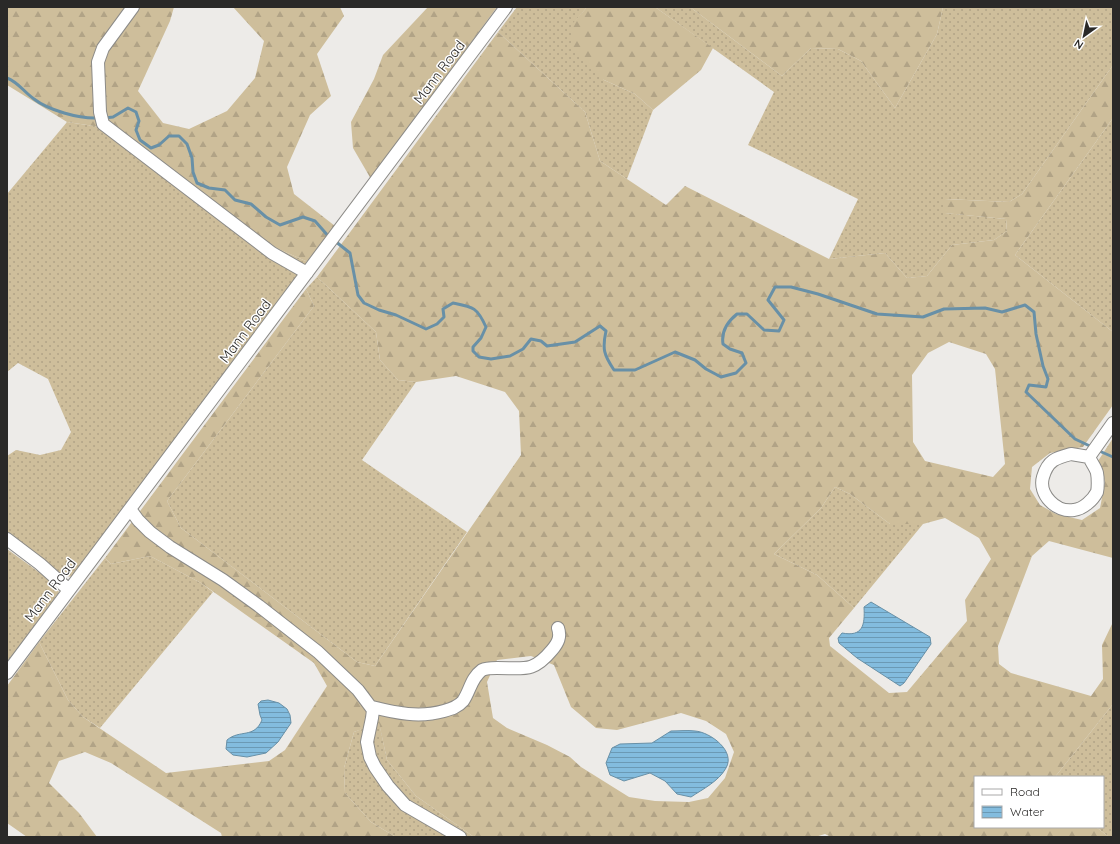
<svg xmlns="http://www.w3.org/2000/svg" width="1120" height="844" font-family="Quicksand,sans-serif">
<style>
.grass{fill:url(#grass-dots)}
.forest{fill:url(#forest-firs);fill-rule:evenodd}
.water{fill:url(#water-rules);stroke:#6890a7}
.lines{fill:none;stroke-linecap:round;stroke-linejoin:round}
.stream{stroke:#6890a7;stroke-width:3}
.minor-casing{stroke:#8c8b88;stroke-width:14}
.minor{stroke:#fff;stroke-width:12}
.labels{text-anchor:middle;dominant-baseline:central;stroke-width:3;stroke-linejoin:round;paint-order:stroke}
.street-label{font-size:14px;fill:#2a2928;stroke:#fff}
</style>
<defs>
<pattern id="grass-dots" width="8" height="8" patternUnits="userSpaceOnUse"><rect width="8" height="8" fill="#cebe9b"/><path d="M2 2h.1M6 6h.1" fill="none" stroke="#b1a386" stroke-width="1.8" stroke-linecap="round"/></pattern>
<pattern id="forest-firs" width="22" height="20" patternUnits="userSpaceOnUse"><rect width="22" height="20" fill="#cebe9b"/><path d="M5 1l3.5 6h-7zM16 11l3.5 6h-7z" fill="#b1a386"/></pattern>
<pattern id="water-rules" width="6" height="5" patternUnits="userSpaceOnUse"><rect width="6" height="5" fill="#83bcde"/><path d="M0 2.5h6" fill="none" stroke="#6b99b4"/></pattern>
</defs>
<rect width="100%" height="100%" fill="#edebe8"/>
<path class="grass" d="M517,7H587L573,24L604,80L635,94L653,110L627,179L600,161L585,112L498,32Z
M655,7H690L782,76L811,48L838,49L861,61L895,108L937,34L943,7H1113V65L1022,194L1009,202L945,199V213L1006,219L1007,231L994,240L952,245L927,276L907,278L885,253L829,259L858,199L748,145L774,92Z
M1113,118V332L1015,255Z
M67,122L114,129L274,247L308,262L73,577L60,575L7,535V456L16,450L40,455L61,450L71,432L48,379L18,363L7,372V194Z
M317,277L376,332L380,360L398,380L416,382L362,460L467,532L375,666L357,662L181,528L167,501L314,306L306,289Z
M835,487L850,494L890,524H923L854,608L817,575L774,554L821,508Z
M7,549L51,581L59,592L7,663Z
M150,556L201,583L213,592L100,728L83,717L68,700L39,642L105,558L111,564Z
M1113,704V837H1109L1096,827H1103V777H1055Z
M379,722L387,760L416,796L474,837H399L394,836L371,822L345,793L344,768L354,732Z"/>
<path class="forest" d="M7,7H174L170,21L138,91L163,123L189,129L227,111L255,78L264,41L233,7H340L344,16L317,54L331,96L310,115L287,167L294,194L335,226L308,262L274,247L114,129L67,122L7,85Z
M428,7H497L371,179L353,148L351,122L374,79L383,55Z
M587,7H655L713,48L701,70L653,110L635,94L604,80L573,50V23Z
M690,7H943L937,34L895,108L861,61L838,49L811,48L782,76Z
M498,32L585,112L600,161L666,205L685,186L829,259L885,253L907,278L927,276L952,245L994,240L1007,231L1006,219L944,213L945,199L1009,202L1022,194L1113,65V118L1015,255L1113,332V405L1083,447L1050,453L1032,467L1030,489L1040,505L1056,514L1082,520L1100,508L1105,482L1098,461L1113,438V558L1049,541L1032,556L998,646L999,664L1011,673L1091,696L1103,679L1102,645L1113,622V704L1055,777H975V827H1096L1109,837H831L825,834L815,837H474L416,796L387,760L379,723L354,732L344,768L345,793L371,822L394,836L399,837H222L221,833L111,763L85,752L59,761L49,783L79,813L97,837H27L7,823V686L39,642L68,700L83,717L166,773L269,761L285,750L327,686L314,663L201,583L150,556L111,564L105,558L306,289L314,306L167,501L181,528L357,662L375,666L521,455L519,411L505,392L456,376L416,382L398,380L380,360L376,332L317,277ZM949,342L986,354L995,369L1005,464L993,477L925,461L913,442L912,375L928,353ZM835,487L850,494L890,524H923L945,518L979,538L991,559L965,600L967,621L907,692L889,693L830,646L829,638L854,608L817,575L774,554L821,508ZM531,656L554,665L571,707L596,728L617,730L681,713L706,721L726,734L734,752L725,778L708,798L689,802L655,801L629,797L581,767L570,757L547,745L507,728L493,718L487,682L497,660Z"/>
<path class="water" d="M871,602L930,637L931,644L904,683L900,686L857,658L839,643L838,638L842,633C863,637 865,625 864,607Z
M268,700L279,703L287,709L290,715L291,723L278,742L266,753L247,757L233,755L226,749L227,740C240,729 254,739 262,720L260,715L258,704L261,701Z
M671,731C679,731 687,730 695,731C710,732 736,751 726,768C719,781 703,789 691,797L677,794L665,781L650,773L624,781L610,775L606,763L612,748L620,744L652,743Z"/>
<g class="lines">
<path class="stream" d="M7,78C18,82 24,92 34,99C48,110 79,119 98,118
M105,118L113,117L128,108L136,112L139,121L136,130L140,140L151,148L159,145L169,136H179L187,144L192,158L193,172L197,183L209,188L225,190L235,200L251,204L266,217L280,225L303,217L315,221L330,238
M335,241L350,253L358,295L364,303L379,310L396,315L426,329L437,324L444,317L443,309L453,303C473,307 477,307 486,327L481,338L473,347V351L479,357L491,359L510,356L523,349L531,339L541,341L547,346L575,342L600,326L606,331C602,349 604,355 614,370H635L675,352L695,360L706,369L721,377L736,373L746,363L742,353L730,349L723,344C721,331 727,322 737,314H747L764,330L779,331L784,320L768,300L775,287H791L818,294L877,314L923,317L944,309L985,308L1002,312L1025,305L1034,312L1036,334L1043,366L1048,379L1046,387L1029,385L1026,392L1075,439L1092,447
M1097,450L1113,457"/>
<g class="minor-casing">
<path id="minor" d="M133,7L103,48L98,62L100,112L103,124L272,253L307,273
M1071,454L1089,457C1091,462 1096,468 1097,473C1098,478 1098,488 1097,492C1093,500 1083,509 1074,510C1056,513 1038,494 1043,477C1048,460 1056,458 1071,454Z
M1089,457L1113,423
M130,509L138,520L150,532L170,547L223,580L259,606L318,652L358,690L373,710L372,718L367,742L370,757L375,767L388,786L405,805L460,837
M7,539L40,564L69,590
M7,673L506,7
M372,707C396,713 419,718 444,711C451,709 458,707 463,701C470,691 471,678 482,670C486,668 492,668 497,668C524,668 533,673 552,650C558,643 561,637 558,628"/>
</g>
<use href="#minor" class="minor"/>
</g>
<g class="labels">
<g class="street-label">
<text transform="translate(439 72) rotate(-53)">Mann Road</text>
<text transform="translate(245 331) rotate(-53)">Mann Road</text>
<text transform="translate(50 590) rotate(-53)">Mann Road</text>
</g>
</g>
<rect width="1120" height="844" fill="none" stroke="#2a2928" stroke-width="16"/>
<rect x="974" y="776" width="130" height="52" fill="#ffffff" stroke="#aaa9a9"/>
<rect x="982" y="789" width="20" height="6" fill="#ffffff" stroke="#aaa9a9"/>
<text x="1010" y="796" font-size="12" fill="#2a2928">Road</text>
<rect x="982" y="806" width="20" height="12" fill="url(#water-rules)" stroke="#aaa9a9"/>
<text x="1010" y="816" font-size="12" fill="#2a2928">Water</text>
<g transform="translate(1084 36) rotate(213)" stroke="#ffffff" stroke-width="3" paint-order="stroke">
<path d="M0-3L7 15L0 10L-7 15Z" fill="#2a2928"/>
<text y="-6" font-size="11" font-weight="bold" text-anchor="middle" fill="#2a2928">N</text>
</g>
</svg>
